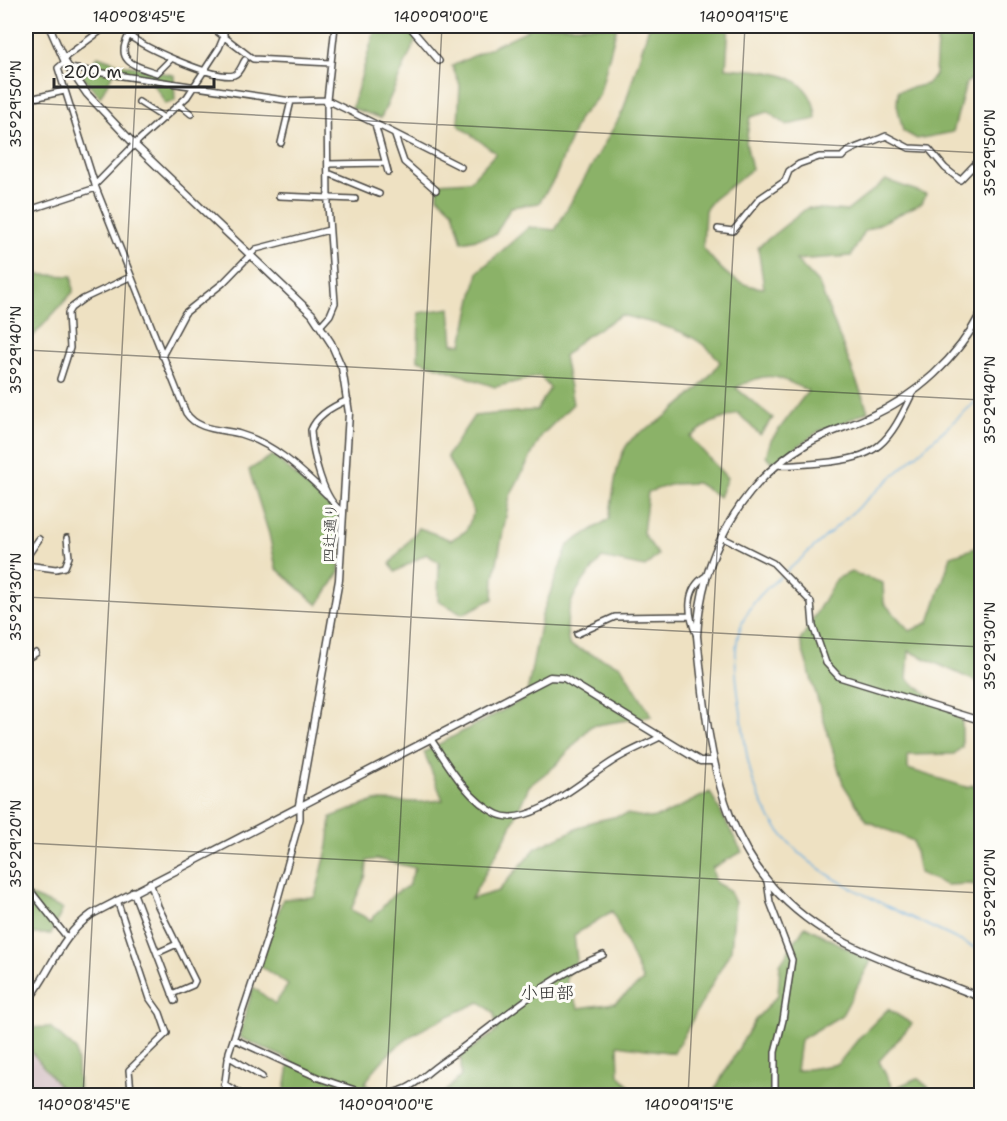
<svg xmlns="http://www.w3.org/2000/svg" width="1007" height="1121" font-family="'Shantell Sans','Klee One',sans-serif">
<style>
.industrial{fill:#d2bec3}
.forest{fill:#8bb268;stroke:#5b6e4a;stroke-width:1.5;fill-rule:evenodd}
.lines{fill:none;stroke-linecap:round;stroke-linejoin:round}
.stream{stroke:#6aaedf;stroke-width:1.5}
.minor-casing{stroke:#484642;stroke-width:8}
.tertiary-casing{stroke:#484642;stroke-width:9}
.minor{stroke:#fff;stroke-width:5}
.tertiary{stroke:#fff;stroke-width:6}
.ticks{fill:none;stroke:#2b2b2b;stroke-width:1.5;stroke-opacity:0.45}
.labels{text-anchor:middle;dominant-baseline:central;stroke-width:6;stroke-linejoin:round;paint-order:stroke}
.street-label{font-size:15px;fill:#2b2b2b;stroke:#fdfcf7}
.quarter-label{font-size:18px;fill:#2b2b2b;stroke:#fdfcf7}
.neatline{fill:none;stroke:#2b2b2b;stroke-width:2}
.ticks-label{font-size:15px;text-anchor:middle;fill:#2b2b2b}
</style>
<rect width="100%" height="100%" fill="#fdfcf7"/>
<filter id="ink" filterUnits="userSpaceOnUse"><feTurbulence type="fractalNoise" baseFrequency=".0167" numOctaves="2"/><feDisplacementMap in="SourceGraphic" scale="12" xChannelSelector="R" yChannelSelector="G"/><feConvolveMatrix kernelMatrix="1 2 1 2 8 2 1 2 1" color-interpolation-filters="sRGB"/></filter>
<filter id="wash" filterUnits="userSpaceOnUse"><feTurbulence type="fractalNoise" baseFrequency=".008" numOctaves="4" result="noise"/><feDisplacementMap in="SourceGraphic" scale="24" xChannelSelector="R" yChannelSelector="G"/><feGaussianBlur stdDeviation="1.35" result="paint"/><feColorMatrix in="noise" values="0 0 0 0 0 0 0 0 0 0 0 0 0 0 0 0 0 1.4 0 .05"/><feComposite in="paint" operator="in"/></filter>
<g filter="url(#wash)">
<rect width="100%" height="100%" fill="#eee1c2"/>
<path class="industrial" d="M32,1054L65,1095H26V1058Z"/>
<path class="forest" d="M376,26H422L381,118L352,108Z
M522,26H617L599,96L579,118L555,178L539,203L511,207L495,235L462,242L453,211L438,197V183L470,181L496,153L458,125L460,85L452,66L528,30Z
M649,26H729L726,68C765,71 814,70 816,119L787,125L768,112L750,117L746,143L752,169L713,200L705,210L703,248C721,270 734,286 764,288L758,247L807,208L847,211L886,180L926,194L922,203L865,231L851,256L796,260L819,284L868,411L839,425L819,431L774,464L766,456L771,440L808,391C775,375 769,370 736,388L773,418L760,435L738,413L711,423L690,437L727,478L719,497L697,483L673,484L648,492L643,533L658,555L645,567L602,558C578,587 561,605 569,645L621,666L652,716L591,726L555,766L529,786L508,833L471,899L498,891L536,848L591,822L627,814L650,818L664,815L710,792L742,852L712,868L716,883L729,890L735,903L731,950L674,1053L618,1045L619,1075L638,1095H442L461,1076V1056L497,1031L494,1013L480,1002C433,1023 394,1037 365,1083L379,1095H284L290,1060L239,1037L253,987L275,1004L288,985L260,966L283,899L315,897L328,846L331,817L375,801L421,802L443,800L424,752L526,698L542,615L568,545L609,519C614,496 614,458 631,440C638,432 652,426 661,420C684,403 705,385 720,362C698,330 656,324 621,315L582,339L564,356L573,404L542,435L510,496L494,578L493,599L463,614L438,601L439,562L426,554L395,572L390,564L419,528L451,540L466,531L474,512L447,456L474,416L537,410L550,388L540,376L495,387L418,360L419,313L450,308L453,344H462L478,272L529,227L555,230L623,111ZM377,859L415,868L408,886L394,894L371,920L351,910L366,875L367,861ZM612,911L643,981L615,1003L579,1008L567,987L566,977L577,960L574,935Z
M938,26H981V73L966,83L953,132L917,139L903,131L897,105L898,91L927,84L935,75Z
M98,56L120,64L174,75L175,101L165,104C152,74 143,78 114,72L100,97L83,77Z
M26,274L72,276L73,292L26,344Z
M273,455L342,518L339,573L318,605L276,568L269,534L249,470Z
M981,546L982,673L977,682L909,651L907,679L962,720V747L954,754L908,755V769L966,787L981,783V887L971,884L946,885L919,873L913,841L867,821L843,784L800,641L836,579L851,572L883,583L884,603L910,631L929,622L951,556Z
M26,894L63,909L51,934H26Z
M805,926L871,961L842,1015L800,1040L796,1071L838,1064L860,1037L888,1009L912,1024L879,1061L893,1089L917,1078L939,1096H711L755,1020L778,995L780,964Z
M50,1027L76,1050L79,1095H66L31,1051L26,1055V1028Z"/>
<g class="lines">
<path class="stream" d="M785,573L982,396
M781,576C734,613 731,643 739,700C744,729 745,761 756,789C781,855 832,879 891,908C921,922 951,937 982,951"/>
</g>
</g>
<g filter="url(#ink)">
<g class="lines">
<g class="minor-casing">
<path id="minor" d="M122,26C128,29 128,35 134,39C151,50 215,80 234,75C240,73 242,64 245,60
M210,26L253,59L331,63
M409,26L439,61
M129,35C114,62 135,66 157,73L171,59
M64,58L107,26
M65,62L58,68L96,188L186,413C198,431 221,429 240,434C275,444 301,470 327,495
M69,68L291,101L327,100L394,133L404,162L436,190
M26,100L64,91
M139,102L164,118
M179,104L191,114
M375,124L388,172
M394,133L461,167
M281,143L291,101
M328,164L385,163
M328,173L379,194
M95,185L139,140L187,97L219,48L224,36V26
M279,196L355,199
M26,211L96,188
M718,229L733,231L760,198L785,181L789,171L799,164L819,157H842C847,148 874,142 886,136L909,148L929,149L945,168L960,180L982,157
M321,325L330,315L335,303L328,205L327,100L335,26
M162,356L185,313L223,283L256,249L329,230
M60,379L70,348L68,313L71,308L83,299L130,277
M777,465C792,466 805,464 820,463C879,458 888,444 913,392
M343,512C323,501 312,452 311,430C317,415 333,406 348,400
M721,537L773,563L811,602L813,626L826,663L839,677L982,721
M26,558L39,539
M26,565L56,569L65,567L69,557L67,538
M577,634L615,617L690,616
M697,636C688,616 684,589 706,576
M26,659L36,653
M431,739C448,765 468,800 497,814C530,830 587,776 615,760C629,751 645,745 660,737
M767,881L770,902L792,960L783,1020L775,1052V1096
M150,882L158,906L195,981L193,985L172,994
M26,885L66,936
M133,891L175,1001
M117,900L150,999L160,1013L167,1033L129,1070L131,1091
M157,953L177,944
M234,1039L319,1078L373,1096
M228,1056L262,1077
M224,1084L244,1096
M223,1096L229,1052L267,938L300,819V805
M377,1096C419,1089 414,1081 445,1060C496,1025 546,977 603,955"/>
</g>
<g class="tertiary-casing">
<path id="tertiary" d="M49,26L65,62L87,94L136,146L312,314L331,343L342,368L349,413L339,580L299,805
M982,311C958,358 916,397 867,418C848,427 827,432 808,443C739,483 701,557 697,636C710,763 719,877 846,943C890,965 937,979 982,998
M26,1003C52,972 57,939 92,914L550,677L564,678L700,761H713"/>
</g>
<use href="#minor" class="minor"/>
<use href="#tertiary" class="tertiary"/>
</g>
</g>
<path class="ticks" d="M26,103L982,153M26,350L982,400M26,597L982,647M26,843L982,893M26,1090L130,1096M83,1096L139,26M386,1096L442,26M688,1096L745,26"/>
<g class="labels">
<g class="street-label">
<text transform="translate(330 533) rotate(-87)">四辻通り</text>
</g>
<g class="quarter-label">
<text x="547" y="993">小田部</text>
</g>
</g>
<rect width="1007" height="1121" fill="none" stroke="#fdfcf7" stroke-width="66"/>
<path d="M54 78v9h160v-9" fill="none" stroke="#2b2b2b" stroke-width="3"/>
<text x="63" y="78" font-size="18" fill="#2b2b2b" stroke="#fdfcf7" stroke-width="4.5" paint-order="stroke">200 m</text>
<rect x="33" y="33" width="941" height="1055" class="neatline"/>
<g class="ticks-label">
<text x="139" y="22">140°08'45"E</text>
<text x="441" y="22">140°09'00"E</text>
<text x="744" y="22">140°09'15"E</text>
<text transform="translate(16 104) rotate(-90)" y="5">35°29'50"N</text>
<text transform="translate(990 153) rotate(-90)" y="5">35°29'50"N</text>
<text transform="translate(16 350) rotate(-90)" y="5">35°29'40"N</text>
<text transform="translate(990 400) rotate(-90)" y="5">35°29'40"N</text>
<text transform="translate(16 597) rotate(-90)" y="5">35°29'30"N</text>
<text transform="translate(990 646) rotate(-90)" y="5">35°29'30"N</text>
<text transform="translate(16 844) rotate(-90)" y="5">35°29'20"N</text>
<text transform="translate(990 893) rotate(-90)" y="5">35°29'20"N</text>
<text x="84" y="1110">140°08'45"E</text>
<text x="386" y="1110">140°09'00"E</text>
<text x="689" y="1110">140°09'15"E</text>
</g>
</svg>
